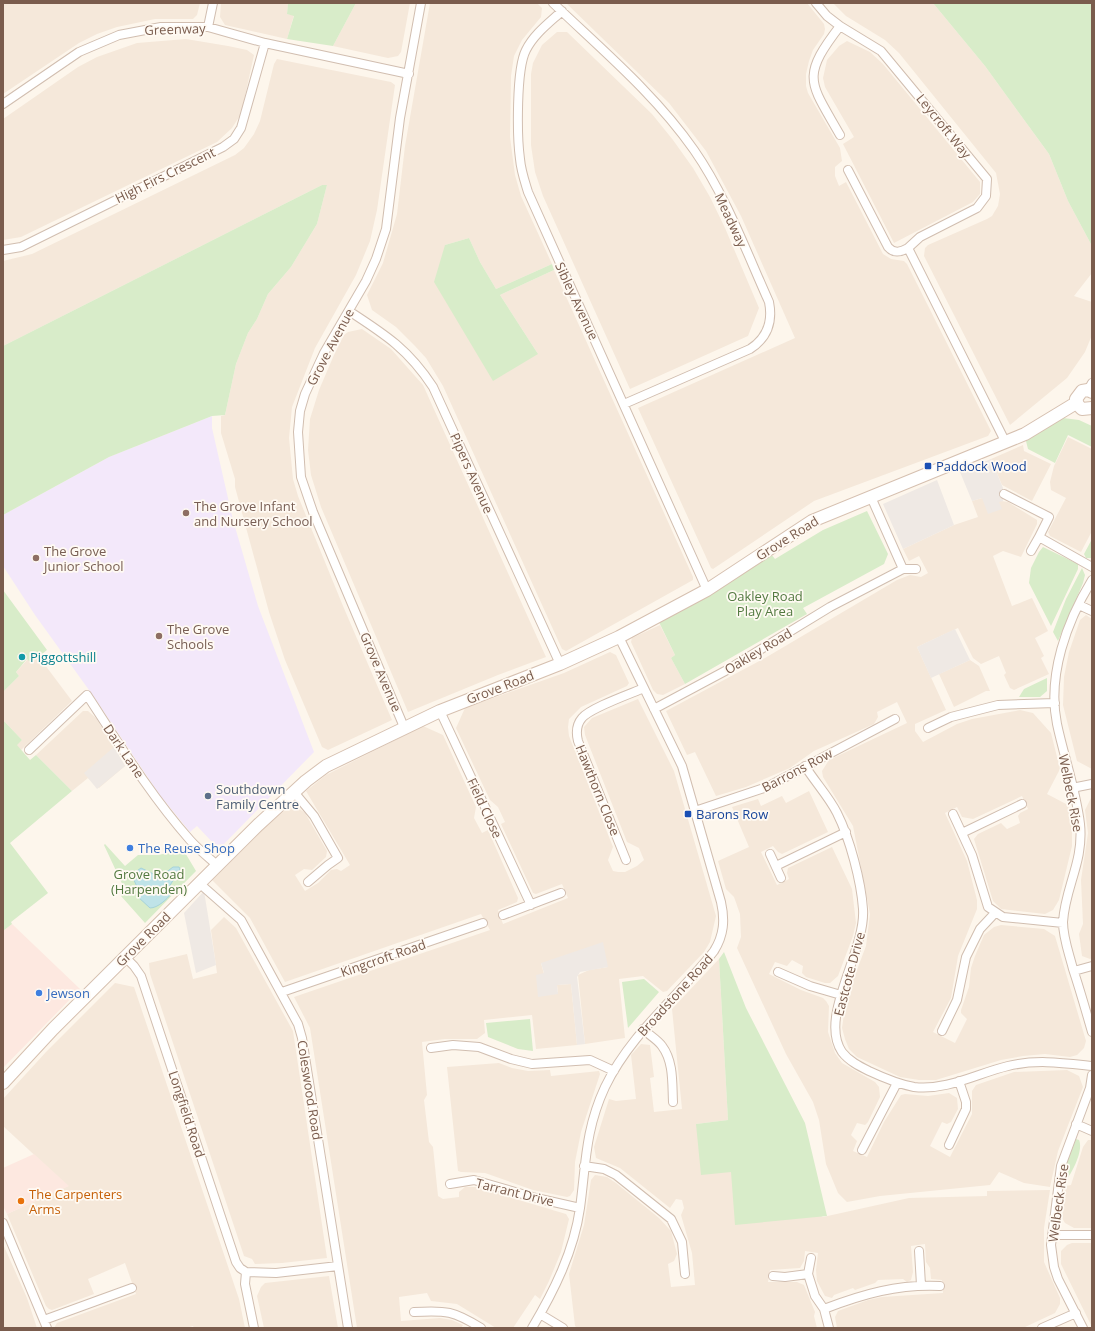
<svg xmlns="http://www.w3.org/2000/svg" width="1095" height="1331" font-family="'Open Sans',sans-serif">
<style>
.residential{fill:#f5e8da}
.commercial{fill:#fde8e0}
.industrial{fill:#efe9e4}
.education{fill:#f3e8fa}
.green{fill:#d8ecc9}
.water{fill:#bfe3e8;stroke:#a5d3da}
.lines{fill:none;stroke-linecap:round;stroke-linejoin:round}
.street-casing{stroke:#d1beb0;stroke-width:10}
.secondary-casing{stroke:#d6c0b0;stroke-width:14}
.street{stroke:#fff;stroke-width:8}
.secondary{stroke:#fff;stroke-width:12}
.transit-dot{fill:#1a4fb4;stroke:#fffaf3;stroke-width:1.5}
.education-dot{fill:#8d6e63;stroke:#fffaf3;stroke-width:1.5}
.culture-dot{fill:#0f9aa8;stroke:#fffaf3;stroke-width:1.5}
.service-dot{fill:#5c6f8a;stroke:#fffaf3;stroke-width:1.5}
.shop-dot{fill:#3f7fe0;stroke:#fffaf3;stroke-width:1.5}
.food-dot{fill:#e8710a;stroke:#fffaf3;stroke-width:1.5}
.labels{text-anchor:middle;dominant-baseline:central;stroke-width:3.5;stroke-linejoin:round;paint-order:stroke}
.street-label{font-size:13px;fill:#7a5c4d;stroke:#fffaf3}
.transit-label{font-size:13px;fill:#164399;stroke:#fffaf3;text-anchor:start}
.education-label{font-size:13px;fill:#785e54;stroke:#fffaf3;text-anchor:start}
.park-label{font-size:13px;fill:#537a41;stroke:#fffaf3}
.culture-label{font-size:13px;fill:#0d838f;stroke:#fffaf3;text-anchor:start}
.service-label{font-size:13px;fill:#4e5e75;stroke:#fffaf3;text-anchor:start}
.shop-label{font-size:13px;fill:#366cbe;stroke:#fffaf3;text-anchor:start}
.food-label{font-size:13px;fill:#c56008;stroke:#fffaf3;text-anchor:start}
</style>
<rect width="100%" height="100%" fill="#fdf6ec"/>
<path class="residential" d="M3,3H200L197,15L193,19H155L117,27L97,34L79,43L3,94Z
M221,3H288L287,14L294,15L287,39L225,25L220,17Z
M356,3H410L401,52L398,56L388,58L333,46Z
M430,3H537L542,8L541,17L522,40L514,56L511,76L510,137L515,175L521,196L552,264L496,289L480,262L469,238L445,245L538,354L500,295L554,270L693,577V580L566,651L562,649L443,386L426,358L415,346L396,327L372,310L367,295L383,263L397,214L405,146Z
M566,3H807L824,24L825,29L824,34L813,50L809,61L806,74V86L808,93L840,148L842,161L835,167V176L839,186L846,182L883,254L891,259L904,261L907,264L991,431L988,436L814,501L713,569L711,568L638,408L795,338L741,216L706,151L669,103Z
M833,3H933L985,66L1049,154L1068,201L1092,246V273L1074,296L1092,302V335L1085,352L1067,378L1010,425L924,256L925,248L928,245L987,219L992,216L998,206L1000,194L996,173L899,53L885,40L846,16Z
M557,32H567L652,114L673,140L693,168L710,197L725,228L759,308L748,336L630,389L543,196L535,172L531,145V74L533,63L542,45Z
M186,39L228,46L247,50L254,55L241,114L232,128L217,142L21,237L3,240V119L78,67L97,57L137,43Z
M847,41L870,52L883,64L980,182V194L973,202L894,243L843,144L854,137L825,87L823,78L827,60L839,46Z
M277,59L391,82L395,85L377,210L370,241L356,275L315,348L292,407L289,438L293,479L298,496L343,606L392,720L328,750L322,747L285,660L269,612L235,487V479L221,433V416L225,415L236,364L248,333L257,319L268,294L291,267L317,224L327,185H322L3,346V261L32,254L235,155L244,148L254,134L260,121L274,64Z
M362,329L391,349L423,385L546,657L498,675L408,712L321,507L311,475L308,450L310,419L319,390L334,355L344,335L348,332Z
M1068,437L1092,449V531L1081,552L1050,536L1048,532L1066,498L1051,490L1050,482L1054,466Z
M1023,445L1024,451L1051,464L1032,501L1002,485L991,459Z
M982,498L1008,502L1037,520V524L1021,557L1003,551L993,556L1012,606L1032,598L1048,631L1035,638L1044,656L1041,658L1049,674L1014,690L1010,688L1004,675L1006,673L999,656L981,664L973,658L958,628L917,647L946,710L915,724V731L923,742L957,724L972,719L1020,710L1033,713L1051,733L1060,769L1047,794L1068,805L1072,828V846L1059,900L1053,910L1045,914L1001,909L993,901L974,839L978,834L1001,823L1007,829L1020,823L1018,816L1020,813L1028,809L1022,796L973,819L962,817L957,807L945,813L967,861L977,900V909L958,956L951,998L933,1032L955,1043L967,1019L961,1013V1010L969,987L971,968L975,956L984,935L994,927L1001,925L1044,929L1055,936L1086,1041L1084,1048L1077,1055L1070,1057L1045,1054L1023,1056L1001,1060L936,1080H919L900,1077L857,1057L849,1049L845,1039L842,1028L844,1014L849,991L866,946L870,914L853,826L823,777L822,771L829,760L907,723L897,702L877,712L878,717L874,724L814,751L790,768L746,787L716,796L695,752L687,755L666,711L765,658L897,580L910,575L921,577L928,573L919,556L909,561L903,549L954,525L978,517L972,501Z
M1086,615L1092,619V769L1077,761L1063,705L1064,677L1069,652L1080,620Z
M660,625L675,655L671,658L685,684L663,695L657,694L653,690L631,642L632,638Z
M610,652L616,655L629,683L627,686L581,707L569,719L568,727L569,736L613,847L608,860L613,871L618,872H625L637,866L644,860L639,848L627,842L585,735L584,727L592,718L638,699L674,771L716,916L710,942L704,952L667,991L663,992L643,976L619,979L625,1038L585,1044L578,975L589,970L608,967L541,963L544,974L558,993L557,985L571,984L577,1045L536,1049L532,1015L484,1020L485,1033L477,1039H445L422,1042L427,1095L424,1100L429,1142L433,1147L438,1196L443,1199L459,1197V1192L465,1187H482L512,1198L566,1214L569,1219L561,1252L549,1281L540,1299L535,1295L513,1328H496L457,1304L431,1301L427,1293L399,1297L401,1321L440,1318L452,1320L463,1325L461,1328H357L310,1028L294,997L490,930L481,914L285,982L250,918L212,880L260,831L293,804L305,813L327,851L326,857L312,870L304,869L295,875L305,891L318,883L331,870L337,869L341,871L350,865L306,791L326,775L423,726L443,735L476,807L474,818L482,833L488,830L518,898L517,902L498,910L503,924L568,898L562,884L536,894L533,893L501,824L505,822L498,807L490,800L456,728L465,708L564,673Z
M39,657L72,701L21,750L16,745L22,740L3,720V692L19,676L16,672L28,659L31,663Z
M970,660L979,666L990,691H986L954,707L939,674Z
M83,711H88L96,718L125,766L99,788L88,778L72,791L36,755Z
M809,791L828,832L782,854L778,852L773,846L761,852L777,885L789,879L787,873L788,868L832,847L852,889L856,923L853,936L838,976L830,983H825L806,977L802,973L803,966L792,960L787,966L775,962L769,974L801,990L823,998L826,1001L829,1006L828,1032L835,1053L842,1063L875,1082L879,1087L880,1097L868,1122L865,1125L857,1123L851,1135L857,1141L853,1151L867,1157L884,1122L901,1095L905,1094L928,1096L949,1093L957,1098L958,1109L951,1122L947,1124L942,1122L930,1146L950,1157L972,1114V1091L976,1085L1014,1072L1067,1070L1079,1076L1083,1087L1058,1151L1050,1187L1024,1183L999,1172L990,1185L880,1196L847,1202L838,1193L826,1164L819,1120L813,1102L786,1054L737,948L741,937L740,914L734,897L726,889L718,861L749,847L732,807L758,799L761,806L782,796L786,803Z
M1092,796V958L1090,959L1082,956L1079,934L1083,924L1081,880L1088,833L1085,810Z
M224,917L236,928L293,1031L327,1258L282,1263L255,1264L252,1259L244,1256L150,974L149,963L187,954L193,979L217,973L211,930Z
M719,959L728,1120L696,1124L732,1172L823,1217L909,1198L987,1196V1191L1050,1190L1044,1228V1262L1060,1298V1304L1055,1313L1023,1328H837L835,1317L838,1311L868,1300L882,1297L943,1293L942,1280L931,1279L930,1268L926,1262L925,1244L911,1246L913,1272L911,1280L907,1282L903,1279L878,1280L875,1283L855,1290L853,1288L834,1295L832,1298L825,1296L817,1281L816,1270L818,1253L805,1251L804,1261L800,1268L770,1270L768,1282H797L804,1285L815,1312L814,1316L817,1328H577L575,1326L569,1274L584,1225L591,1180L595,1175L607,1177L616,1183L659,1218L671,1231L677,1254L674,1261L668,1264L671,1287L695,1285L692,1253L681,1215L684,1208L682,1200L676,1199L670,1208L620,1168L596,1158L594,1147L609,1099L616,1101L636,1099L631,1055L641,1044L650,1045L654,1077L650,1078L654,1112L682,1109L672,1009Z
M115,983L134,987L239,1299L245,1328H194L193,1326L186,1328H54L57,1323L136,1294L125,1263L88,1279L94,1294L52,1310L49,1309L46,1306L7,1214L68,1186L3,1126V1099L46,1052Z
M499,1063L512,1068L528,1071L550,1070L551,1076L599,1071L600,1074L581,1132L575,1162L574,1190L570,1196L567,1197L533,1190L485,1173L461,1172L458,1171L447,1067Z
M1088,1140H1092V1228H1074L1065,1223L1062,1218L1066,1186L1071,1185L1083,1147Z
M1072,1243H1092V1327L1061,1264V1251L1067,1245Z
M3,1244L27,1298L37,1328H3Z
M329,1276L338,1328H264L257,1296L261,1287L265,1283Z"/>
<path class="commercial" d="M12,924L80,989L3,1068V931Z
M34,1154L69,1186L7,1214L3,1206V1168Z"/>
<path class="industrial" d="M991,459L1003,488V501L999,502L1002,509L988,514L982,498L972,501L960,472Z
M937,480L954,525L903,549L883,504Z
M955,629L970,660L931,678L917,647Z
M114,747L125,766L97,789L84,773Z
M204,891L216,965L196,973L184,913Z
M603,942L608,967L580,972L577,977L585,1044L577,1045L571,984L557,985L558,994L538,997L536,975L544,973L541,963Z"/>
<path class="education" d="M212,416V428L233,520L258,606L314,752L224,844L215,845L197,826L190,832L159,794L94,697L35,615L3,566V515L109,457Z"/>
<path class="green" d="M288,3H356L333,46L287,39L294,16L287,14Z
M933,3H1092V246L1068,201L1049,154L985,66Z
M322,185H327L317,224L291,267L268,294L257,319L248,333L236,364L225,415L212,416L109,457L3,515V346Z
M469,238L480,262L496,289L552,264L554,270L500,295L538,354L493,381L434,282L445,245Z
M1063,418L1079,420L1092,426V447L1068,435L1055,463L1028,449L1026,441L1053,422Z
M867,511L888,554L884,564L803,608L807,614L685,684L671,658L675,655L659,622L771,554L775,559L823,530Z
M1092,539V558H1086L1084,554Z
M1043,547L1078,564V569L1051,626L1029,583L1031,568L1039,552Z
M1082,568L1085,575L1083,583L1058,641L1053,632L1066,599Z
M3,590L47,650L31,663L27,659L16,672L19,676L3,692Z
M1047,678V691L1040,697H1019L1024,689Z
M3,720L22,740L17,745L30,760L36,755L72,791L10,843L48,893L11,922L12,924L3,931Z
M105,844L125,866L138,855H158L173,852L181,846L196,871L145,923L121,896L125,890L104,845Z
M724,952L746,1008L805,1123L827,1216L735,1225L731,1172L701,1175L696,1124L728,1120L719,959Z
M644,979L659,992L628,1028L622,982Z
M530,1019L533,1051L518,1049L488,1037L486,1023Z
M1076,1139L1079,1140C1084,1151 1071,1175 1064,1183L1067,1162Z"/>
<path class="water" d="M173,867H179L180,869L169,887L172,893C167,899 158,908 150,908L137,896L138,889L133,878L134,873L141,868L160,877Z"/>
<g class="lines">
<g class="street-casing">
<path id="street" d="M553,3C601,49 655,94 694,150C726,196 746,251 769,302C773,322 767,338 750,349L624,404
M816,3L827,16L840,26L881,51L987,179L986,196L977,208L920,237L908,248
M562,11C549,23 534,34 526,50C516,69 517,137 520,159C521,171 525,182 528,192L707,590
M840,26C800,78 810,82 840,135
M208,27L213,3
M3,104L79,52L119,35L161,27H208L265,43L409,74
M848,170L888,247C894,254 901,252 908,248L1006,443
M3,250L21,247L223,147L234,139L241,128L265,43
M349,311C386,335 409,350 433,387L560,664
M1088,390L1092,383
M1004,494L1049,517L1039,537
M871,497L903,569
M1031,551L1039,537L1092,567
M1092,580C1067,621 1047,675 1057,724C1064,757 1076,790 1080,824C1084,862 1065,887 1063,922C1063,938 1069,953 1073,969C1080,990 1086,1011 1092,1032
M1079,605L1092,611
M654,709L727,670L830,607L903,569H916
M440,711L531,905
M404,727L313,512L301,477L298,432L300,411L305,394L324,353L366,281L376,259L386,229L400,118L421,3
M928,728L951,717L998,705L1055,703
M29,750L87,695C119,744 151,796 190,840C198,849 208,857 217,865
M805,766C815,782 829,797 837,813C850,839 861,881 863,909C866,951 818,1017 842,1052C849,1061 859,1066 869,1071C884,1078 898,1084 914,1087C947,1091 978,1073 1008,1066C1036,1059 1064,1063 1092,1066
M1072,788L1092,784
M294,792L314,816L338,858L328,865L308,882
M695,811L767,787L895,719
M953,814L972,855L988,907L1003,917L1063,923
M962,833L1022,804
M770,854L781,878
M626,860L578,741C576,733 576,725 582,718C590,708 630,694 644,688
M776,866L846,832
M199,883L241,920L298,1024L302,1038L348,1328
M503,915L561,893
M125,957L134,966L141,976L236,1262L240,1268L246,1272L245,1284L254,1328
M1074,971L1092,966
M778,972L810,986L841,995
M282,992L483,923
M643,1029C649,1035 658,1040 662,1046C674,1062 672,1084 673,1102
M942,1031L957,1000L966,957L980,929L995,913
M431,1048L453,1045L479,1047L511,1059L532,1064L590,1060L614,1071
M1076,1124L1092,1131
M949,1145L966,1109V1102L959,1081
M862,1150L897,1083
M584,1166L604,1169L616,1175L671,1219L682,1242L685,1274
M450,1184L474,1180L536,1198L580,1208
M3,1223L47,1328
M1052,1235H1092
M919,1251L921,1285
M811,1258L808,1274L815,1296L824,1309L829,1328
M246,1272L276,1273L338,1266
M773,1276L785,1277L808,1274
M824,1309C863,1294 898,1284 940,1286
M414,1312C446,1310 454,1311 481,1328
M540,1314L563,1328
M44,1320L132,1288
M532,1328C554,1291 574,1251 580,1208C586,1164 585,1130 605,1087C631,1033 678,997 714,951C724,935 725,920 721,902L682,766L619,637
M1042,1328L1076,1313
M1083,1328L1058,1279L1054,1267L1051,1245L1061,1166L1090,1088L1092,1075"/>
</g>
<g class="secondary-casing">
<path id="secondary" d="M1092,392L1088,390L1082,391L1076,399L1078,405L1082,409L1092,408
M3,1083L53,1029L258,825L306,781L326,766L440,711L560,664L619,637L707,590L812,521L1025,434L1076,403"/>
</g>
<use href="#street" class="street"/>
<use href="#secondary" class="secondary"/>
</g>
<g class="transit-dot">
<rect x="924" y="462" width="8" height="8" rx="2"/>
<rect x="684" y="810" width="8" height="8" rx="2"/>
</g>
<g class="education-dot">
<circle cx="186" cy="513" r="4"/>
<circle cx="36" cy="558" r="4"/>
<circle cx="159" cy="636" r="4"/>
</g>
<circle class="culture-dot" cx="22" cy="657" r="4"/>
<circle class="service-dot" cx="208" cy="796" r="4"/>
<g class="shop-dot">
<circle cx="130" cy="848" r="4"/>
<circle cx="39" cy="993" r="4"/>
</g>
<circle class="food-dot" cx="21" cy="1201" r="4"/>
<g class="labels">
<g class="street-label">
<text transform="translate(175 29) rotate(-2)">Greenway</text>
<text transform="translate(944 126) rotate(51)">Leycroft Way</text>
<text transform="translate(165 175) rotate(-26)">High Firs Crescent</text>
<text transform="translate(731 220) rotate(65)">Meadway</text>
<text transform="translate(577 301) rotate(65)">Sibley Avenue</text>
<text transform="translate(330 347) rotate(-62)">Grove Avenue</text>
<text transform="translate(472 473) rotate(66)">Pipers Avenue</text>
<text transform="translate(787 538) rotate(-32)">Grove Road</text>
<text transform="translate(758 651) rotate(-31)">Oakley Road</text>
<text transform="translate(381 672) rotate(67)">Grove Avenue</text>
<text transform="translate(500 687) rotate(-21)">Grove Road</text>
<text transform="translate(124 751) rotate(56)">Dark Lane</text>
<text transform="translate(797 770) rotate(-28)">Barrons Row</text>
<text transform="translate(598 790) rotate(68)">Hawthorn Close</text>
<text transform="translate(1071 793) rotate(79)">Welbeck Rise</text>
<text transform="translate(485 808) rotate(65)">Field Close</text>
<text transform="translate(143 939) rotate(-45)">Grove Road</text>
<text transform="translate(383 958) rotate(-19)">Kingcroft Road</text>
<text transform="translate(849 974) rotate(-75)">Eastcote Drive</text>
<text transform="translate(675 995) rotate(-48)">Broadstone Road</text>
<text transform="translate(310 1090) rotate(81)">Coleswood Road</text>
<text transform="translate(187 1114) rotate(72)">Longfield Road</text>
<text transform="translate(515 1192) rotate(14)">Tarrant Drive</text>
<text transform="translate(1058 1203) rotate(-82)">Welbeck Rise</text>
</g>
<g class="transit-label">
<text x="936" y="466">Paddock Wood</text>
<text x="696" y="814">Barons Row</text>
</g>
<g class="education-label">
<text x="194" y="506">The Grove Infant<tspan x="194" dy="15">and Nursery School</tspan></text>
<text x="44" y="551">The Grove<tspan x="44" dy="15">Junior School</tspan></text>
<text x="167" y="629">The Grove<tspan x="167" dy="15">Schools</tspan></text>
</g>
<g class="park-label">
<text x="765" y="596">Oakley Road<tspan x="765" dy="15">Play Area</tspan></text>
<text x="149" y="874">Grove Road<tspan x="149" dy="15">(Harpenden)</tspan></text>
</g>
<g class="culture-label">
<text x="30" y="657">Piggottshill</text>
</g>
<g class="service-label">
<text x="216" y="789">Southdown<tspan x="216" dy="15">Family Centre</tspan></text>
</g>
<g class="shop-label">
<text x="138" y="848">The Reuse Shop</text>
<text x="47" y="993">Jewson</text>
</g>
<g class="food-label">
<text x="29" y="1194">The Carpenters<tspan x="29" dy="15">Arms</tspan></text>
</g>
</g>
<rect width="1095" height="1331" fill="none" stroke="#7a5c4d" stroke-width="8"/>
</svg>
